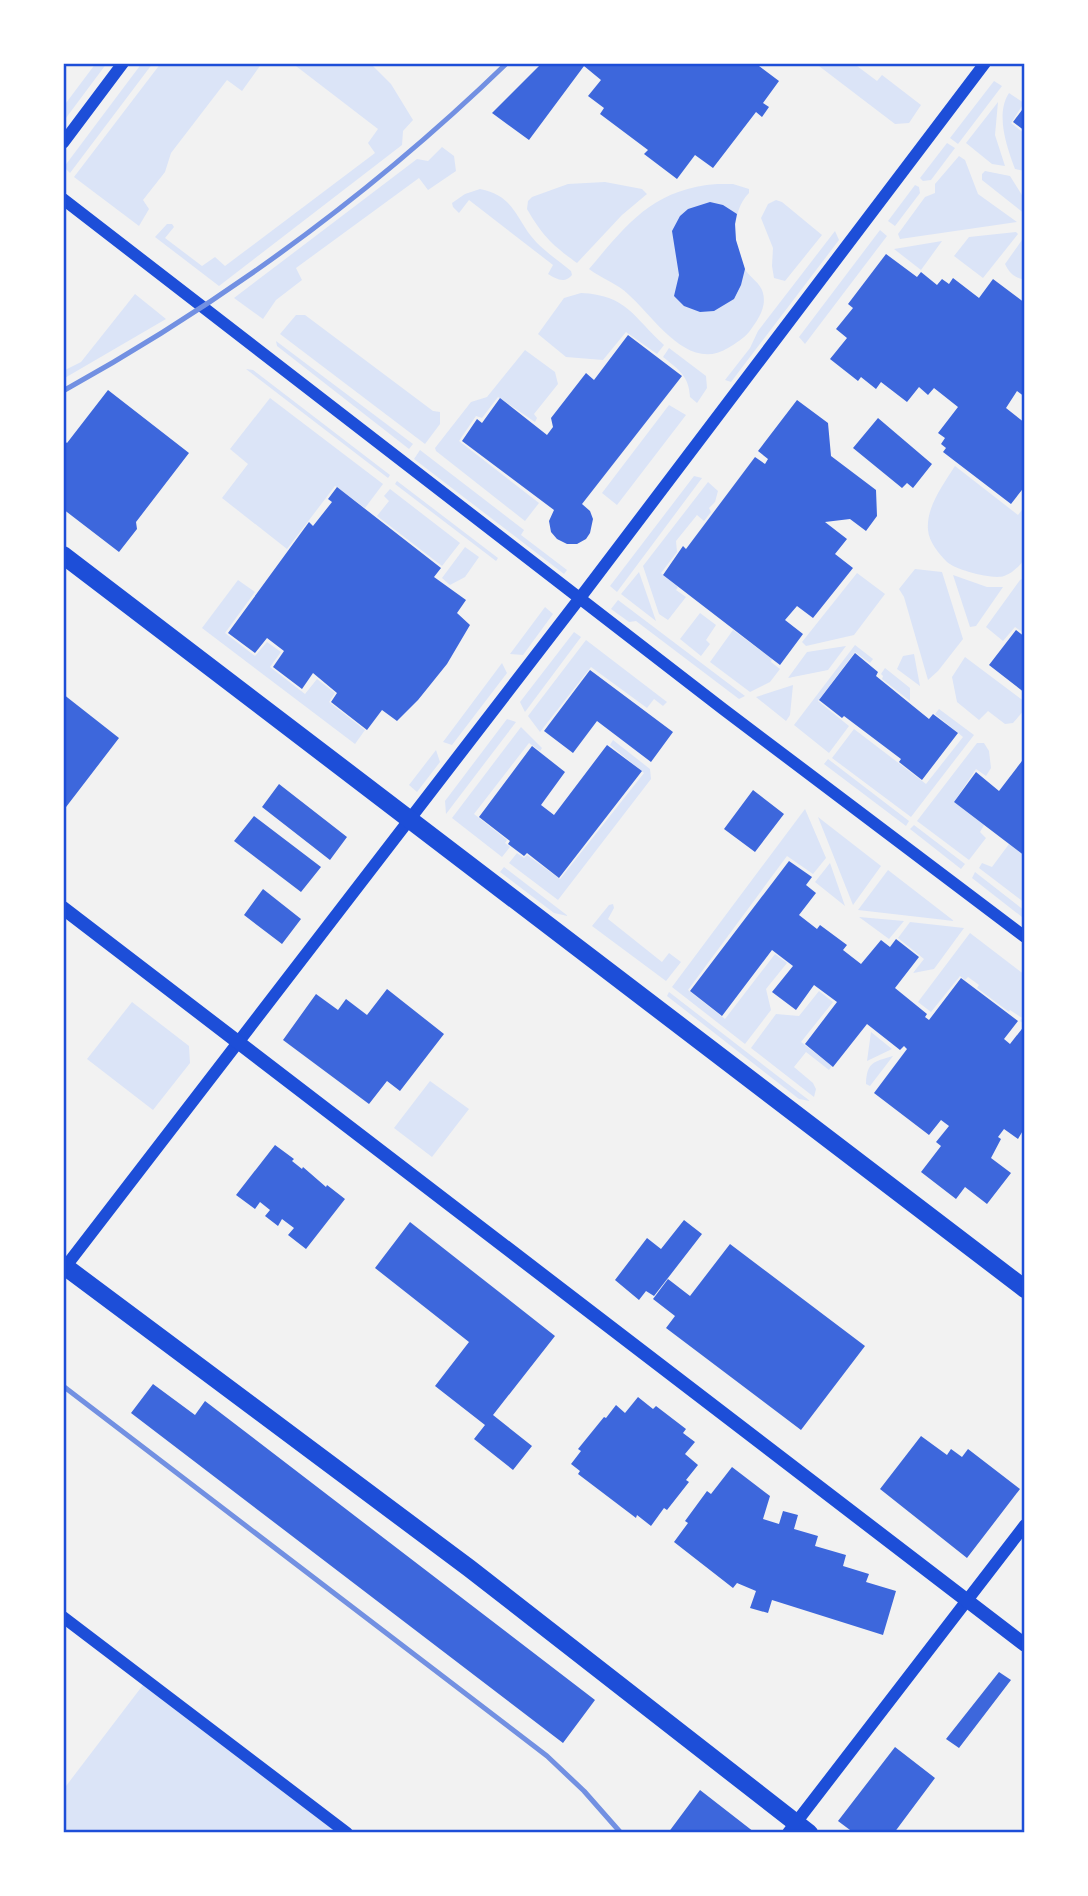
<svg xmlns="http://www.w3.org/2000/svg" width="1088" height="1896" font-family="Montserrat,sans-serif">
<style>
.green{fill:#dbe4f7}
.building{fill:#3d67dc}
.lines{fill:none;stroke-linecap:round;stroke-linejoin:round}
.tertiary{stroke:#1d4ed8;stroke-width:12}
.secondary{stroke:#1d4ed8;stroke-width:14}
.primary{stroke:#1d4ed8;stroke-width:18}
.rail{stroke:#7290e2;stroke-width:5}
.neatline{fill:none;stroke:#1d4ed8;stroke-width:2.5}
</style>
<rect width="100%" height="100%" fill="#f2f2f2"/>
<path class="green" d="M96,63H107L63,122V107Z
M142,63H153L70,173L64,167Z
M161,63H262L242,91L227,80L171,153L165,172L143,200L149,209L139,226L74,177Z
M292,63H370L391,84L413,120L403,131L402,145L219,286L155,237L167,224H172L174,227L165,238L202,266L215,257L225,266L375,153L368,143L378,129Z
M815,63H853L877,81L882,75L921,105L909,123L895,124Z
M994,81L1002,86L958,144L950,138Z
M1009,93L1024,103L1011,123L1025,134V171L1015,169C1007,148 995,114 1009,93Z
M998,102L995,135L1005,166L992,164L966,143Z
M947,143L955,148L931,180L923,181L920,178Z
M442,147L454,156L456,171L428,190L419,178L296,268L302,280L276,300L263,319L234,298L417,159L428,161Z
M959,156L965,160L978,194L1017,222L900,239L898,234L925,197L935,193V184Z
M985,171L1010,176L1025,200V214L982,180V174Z
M605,182L642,189L647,194L622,215L577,263C552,245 542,235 527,209L528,201L532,197L568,184Z
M717,184H733L749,189V193C731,211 732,246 744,268C749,277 761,283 763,293C767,308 757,321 749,332C743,339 736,343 728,348C688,373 654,317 629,295C617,283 602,279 589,269C628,223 653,189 717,184Z
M915,185L919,187L920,193L895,226L888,221Z
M480,189C516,196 515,220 537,243C547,253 560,262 571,271L572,275C565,284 556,279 548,274L553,265L469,200L459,213L453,207L452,203L465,194Z
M776,200L782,202L822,235L785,281L774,278L772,266L773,248L761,218L768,204Z
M880,230L887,236L805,344L799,337Z
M835,231L839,240L731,382L725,380L750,348L758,331Z
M1016,232L1018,234L983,278L954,256L969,237Z
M1022,240H1025V280C1014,277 1010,274 1005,264Z
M942,241L921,270L894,249Z
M581,293C627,295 633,317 664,345L657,354L626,332L603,360L566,357L538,334L564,298Z
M135,294L166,319L63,379V371L81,362Z
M296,315H305L433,411L440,412V424L425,444L280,334Z
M276,341L413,444L409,449L277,346Z
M669,348L706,376L707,388L697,403L690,397C689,376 679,370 663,357Z
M525,350L555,372L558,384L534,414L537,418L535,422L498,397L482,418L476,416L459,441L539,503L525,521L436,451L435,448L471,402L487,397Z
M246,369L253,370L390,475L388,478Z
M270,398L383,484L365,508L335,486L287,549L222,498L248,464L230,449Z
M669,405L686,415L617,505L602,493Z
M420,450L524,530L521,535L567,570L564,574L414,459Z
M955,466L1018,515L1025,506V559C1019,566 1013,573 1004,576C993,580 956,570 947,562C939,554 929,542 928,530C926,507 943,485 955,466Z
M694,476L702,478L617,592L610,586Z
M397,481L498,558L496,561L395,484Z
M708,482L718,491L715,502L709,508L711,512L704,521L697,515L676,541L677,552L661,573L678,587L676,590L686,597L668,620L659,614L643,566Z
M390,489L460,543L442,566L377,516L389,501L384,496Z
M465,547L479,557L465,577L450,585L442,578Z
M915,569L942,572L963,639L938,671L928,680L904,597L899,589Z
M639,572L656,621L621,594Z
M857,573L885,594L854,635L806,646L802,642Z
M953,575L987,587H1003L976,626L970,627Z
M1025,578V634L1015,627L1003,641L986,627L1020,580Z
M238,580L255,592L225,633L255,656L267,642L281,652L270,667L305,694L317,679L335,693L329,702L365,730L355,744L202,628Z
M618,600L745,696L739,699L636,621L629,622L611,609Z
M545,607L553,614L523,655L510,654Z
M700,613L716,625L706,640L710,644L701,656L680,639Z
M733,630L772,659L771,662L780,669L770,682L750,692L710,662Z
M574,632L581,637L525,712L520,702Z
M586,640L667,702L663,706L654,699L647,708L591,667L540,732L528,716Z
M855,645L873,659L870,663L855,652L818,701L849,726L829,753L794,725Z
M846,646L828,670L788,678L807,652Z
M914,654L920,686L897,669L903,656Z
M965,657L1025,702V709L1013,723L1005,724L988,711L979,720L957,702L952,677Z
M502,663L507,673L452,745L443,742Z
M885,668L910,688V701L882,679L883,676L881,674Z
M793,685L790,715L786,721L756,697Z
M939,709L974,735L911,817L832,758L854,729L926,784L963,737L935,714Z
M507,719L516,722L446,814L445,801Z
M521,727L542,748L540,751L529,743L474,814L507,840L505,843L510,847L502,857L452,818Z
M613,740L650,769L651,779L558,900L509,863L517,853L524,858L527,855L560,879L644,773L610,745Z
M977,743H984L989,751L991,768L986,776L976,769L954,802L984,825L980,832L986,838L969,860L917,821Z
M436,750L440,762L417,792L409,785Z
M828,759L909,821L906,826L824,764Z
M805,809L826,858L813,874L787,856L688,990L725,1019L775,954L787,963L766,989L771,1010L745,1044L672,987Z
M818,817L881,866L853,905Z
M914,825L965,864L961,869L910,829Z
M1009,844L1025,856V903L979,868L982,863L992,867Z
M830,863L845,906L815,882Z
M504,867L568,916L554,913L500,872Z
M888,870L954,921L858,910Z
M975,872L1025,911V914L1022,917L972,878Z
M613,904L614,908L608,919L662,962L669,953L681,962L666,981L592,926L609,905Z
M859,917L904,921L889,939Z
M910,922L964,928L934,969L913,973L924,959L898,938Z
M970,933L1025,975V1025L1020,1021L1022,1018L1010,1010L1009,1012L977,988L979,985L968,977L965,980L960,976L931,1012L918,1002Z
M819,991L833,1002L801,1042L832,1066L829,1070L806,1052L794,1067L813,1083L816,1089L814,1097L751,1048L776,1014L799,1016Z
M669,992L810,1101L799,1099L667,996Z
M132,1002L189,1046L190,1063L153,1110L87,1059Z
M871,1032L892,1049L867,1061Z
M893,1056L870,1086L866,1084C867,1062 873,1062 893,1056Z
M430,1081L469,1109L432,1157L394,1128Z
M146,1681L347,1833H63V1790Z"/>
<path class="building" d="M542,63H755L779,81L763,103L769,107L762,117L756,112L713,168L695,155L677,179L644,154L648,150L600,114L604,108L588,96L601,80L584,66L529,140L492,113Z
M1025,106V131L1013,122Z
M710,202L723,205L737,214L735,224L736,240L745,269L741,285L734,299L714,311L700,312L684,306L674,296L679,275L672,231L680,216L688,209Z
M886,254L917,277L921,272L937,285L942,279L949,284L953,278L979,298L993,279L1025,303V397L1017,391L1006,408L1025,423V486L1011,504L943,452L946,448L941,444L945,438L938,433L958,407L934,388L928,395L919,387L907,402L881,382L876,389L861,377L858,381L830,359L847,338L836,329L853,308L848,304Z
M628,335L682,376L582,504L590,511L593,519L590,533L586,539L577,544H567L557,539L551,532L549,521L554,510L462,441L477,419L482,423L500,398L547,435L553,427L551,418L586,373L594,380Z
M108,390L189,453L136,522L137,529L119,552L63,509V440L67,443Z
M797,400L828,423L831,456L876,490L877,516L866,531L850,519L825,522L847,539L835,554L853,568L813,618L797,606L785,620L803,634L780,665L663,575L683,546L686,549L755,457L765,464L768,459L758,451Z
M878,418L932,464L913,488L907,483L902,488L853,448Z
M337,487L441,568L434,577L466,600L457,613L470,625L447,664L418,700L397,721L382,710L367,730L331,702L337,693L313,673L302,689L273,667L284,651L267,638L255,653L228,633L309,522L313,526L332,502L328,499Z
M1016,630L1025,637V693L989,665Z
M855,653L878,672L876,676L929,719L933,714L958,733L922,780L899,762L901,759L844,716L842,718L819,700Z
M590,670L673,732L651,762L597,721L573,753L544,731Z
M63,694L119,738L63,811Z
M607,745L642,771L559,878L527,853L524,856L508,844L510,841L479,817L532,746L565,772L541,805L554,815Z
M1025,757V856L954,802L976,772L999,791Z
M279,784L347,837L330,860L262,807Z
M753,790L784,814L755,852L724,829Z
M254,816L321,867L301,892L234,841Z
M789,861L812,877L806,885L816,893L799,915L817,929L820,925L847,945L843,950L861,964L881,940L890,947L896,939L919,957L895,988L927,1014L925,1017L929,1020L961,978L1018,1021L1004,1039L1010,1044L1025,1025V1127L1018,1139L1004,1129L998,1137L1001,1139L991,1158L1011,1173L987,1204L965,1187L956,1199L921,1172L941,1146L936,1142L949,1126L941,1120L929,1135L874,1093L907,1049L904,1046L900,1050L867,1024L833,1067L805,1044L837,1002L814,985L796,1010L772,992L793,966L772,950L722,1016L690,991Z
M263,889L301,919L282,944L244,915Z
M387,989L444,1034L400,1091L387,1081L369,1104L283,1040L316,994L338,1010L346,999L367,1015Z
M275,1145L294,1159L292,1161L302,1169L303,1167L326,1187L327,1185L345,1199L306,1249L288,1235L294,1228L282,1219L278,1226L265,1216L270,1210L260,1202L255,1209L236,1195Z
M684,1220L702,1234L654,1296L646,1291L639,1300L615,1280L647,1238L661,1249Z
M410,1222L555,1336L493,1415L532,1446L513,1470L474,1439L485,1425L435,1386L469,1342L375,1268Z
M730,1244L865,1346L801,1430L666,1328L675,1316L653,1299L668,1279L690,1296Z
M153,1384L195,1415L205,1401L595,1700L563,1743L131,1413Z
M638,1397L653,1409L656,1406L686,1429L683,1433L695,1442L685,1454L698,1465L686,1480L689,1482L667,1510L664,1508L651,1526L637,1515L636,1518L578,1474L580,1471L571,1464L581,1451L578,1449L604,1417L606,1418L616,1405L625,1413Z
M921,1436L947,1455L951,1449L962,1457L968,1449L1020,1489L967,1558L880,1489Z
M732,1467L770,1496L763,1519L779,1524L783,1511L798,1515L794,1529L818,1536L815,1546L846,1555L843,1566L869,1574L866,1582L896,1591L883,1635L772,1600L768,1613L750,1608L756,1591L737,1583L733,1588L674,1542L688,1523L685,1521L707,1491L711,1494Z
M999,1672L1011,1680L959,1748L946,1739Z
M895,1747L935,1778L894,1833H854L838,1821Z
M700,1790L754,1832L753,1833H668Z"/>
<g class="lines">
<path class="tertiary" d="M63,143L123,63
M63,199L723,709L1025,937
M63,1270L586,590L985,63
M63,1617L347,1833
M788,1833L1025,1525"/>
<path class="secondary" d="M63,908L1025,1645"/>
<path class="primary" d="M63,555L1025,1289
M63,1265L469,1568L809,1833"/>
<path class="rail" d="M63,391C225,301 374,192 507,63
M63,1386L547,1756L584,1791L621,1833"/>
</g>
<rect width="1088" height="1896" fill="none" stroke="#ffffff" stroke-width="130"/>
<rect x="65" y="65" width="958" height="1766" class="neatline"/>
</svg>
